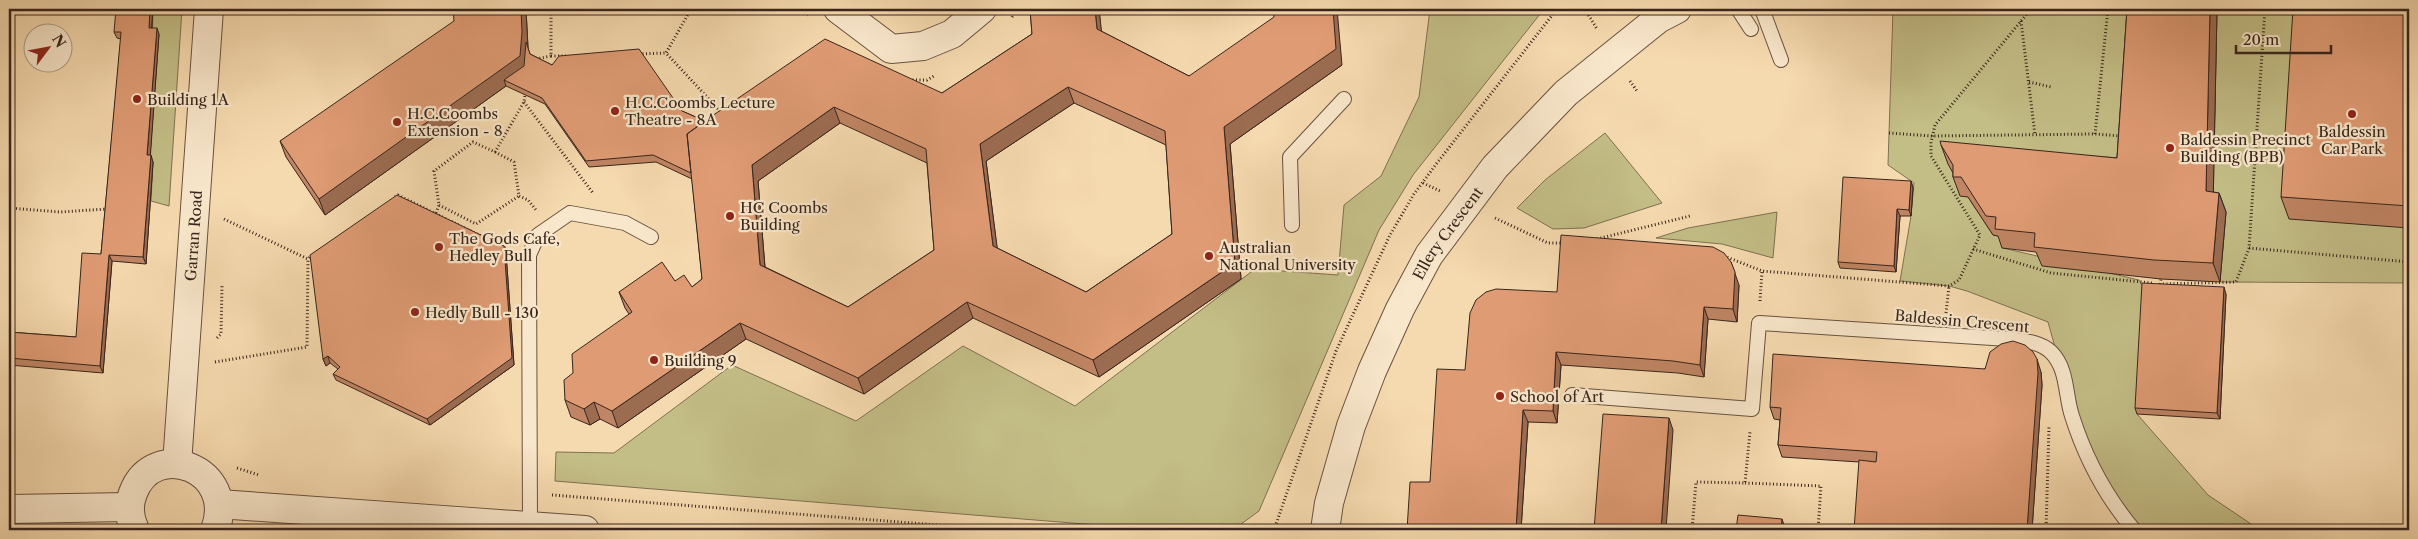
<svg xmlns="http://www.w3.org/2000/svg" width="2418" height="539" font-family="'Libre Caslon Text',serif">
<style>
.green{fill:#c3bd86;stroke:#7e7151}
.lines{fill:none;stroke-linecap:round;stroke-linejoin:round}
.service-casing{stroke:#685241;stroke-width:16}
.minor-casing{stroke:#685241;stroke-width:30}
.path{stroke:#38251c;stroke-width:3;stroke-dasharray:1 2.5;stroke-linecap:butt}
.service{stroke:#f9e7cb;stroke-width:14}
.minor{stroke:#f9e7cb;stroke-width:28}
.wall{fill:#c08564;stroke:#38251c;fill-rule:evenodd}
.shaded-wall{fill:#9c6c51;stroke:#38251c}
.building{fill:#df9b74;stroke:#38251c;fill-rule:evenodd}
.poi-dot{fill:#8f2418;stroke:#f9e7cb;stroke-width:2}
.labels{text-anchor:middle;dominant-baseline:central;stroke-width:4.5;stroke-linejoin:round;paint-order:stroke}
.poi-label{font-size:15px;fill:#38251c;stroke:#f9e7cb;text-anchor:start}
.street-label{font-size:15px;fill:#38251c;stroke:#f9e7cb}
</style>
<rect width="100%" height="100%" fill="#f6daaf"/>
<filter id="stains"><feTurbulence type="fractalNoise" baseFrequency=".004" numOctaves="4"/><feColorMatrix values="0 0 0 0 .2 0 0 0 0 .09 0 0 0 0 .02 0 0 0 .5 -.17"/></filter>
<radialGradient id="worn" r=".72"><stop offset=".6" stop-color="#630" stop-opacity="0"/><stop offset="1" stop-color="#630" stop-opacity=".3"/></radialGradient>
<path class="green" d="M153,9H182L169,206L151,201L153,162L150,161Z
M1430,9H1544L1413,175L1379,230L1259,511L1233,530H1158L555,481L556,452L614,453L732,365L856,421L963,346L1075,406L1255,269L1338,275L1344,205L1381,176L1419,97Z
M1893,9H2135L2124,177L1968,197L1993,235L2003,237V248L2139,280L2144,289L2137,414L2208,495L2260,530H2134L2084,451L2048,322L1967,291L1949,286L1900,281L1911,216L1914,183L1888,165Z
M2217,9H2303L2409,228V283L2220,282L2213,210Z
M1605,133L1662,203L1584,228L1553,229L1517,208L1545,180Z
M1777,212L1773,258L1722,244L1656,238L1688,228Z"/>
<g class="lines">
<g class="service-casing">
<path id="service" d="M1738,9L1751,29
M1762,9L1781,60
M1292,225L1290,157L1344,99
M1572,395L1752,409L1759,323L2008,339C2022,341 2039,341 2051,352C2068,369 2065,395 2072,416C2085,457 2107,498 2134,530
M530,526L529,255L538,235L570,213L625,223L651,237"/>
</g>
<g class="minor-casing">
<g id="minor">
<path d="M838,9L891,49L923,46L952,34L982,9"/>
<path id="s1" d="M177,464L209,9"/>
<path d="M219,504L585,530"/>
<path d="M9,509L129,507"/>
<path d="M135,530C129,518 128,506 133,493C154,437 238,469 215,530"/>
<path id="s2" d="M1325,530L1329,503L1351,426L1372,371L1400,309L1429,255L1495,167L1566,93L1658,19L1677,9"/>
</g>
</g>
<path class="path" d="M691,9L666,53L721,112
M799,9L808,15
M1585,9L1597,29
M1012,17L1016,9
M2021,21L2035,135
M639,54L666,53
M551,56H567
M536,59L551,56V9
M909,80H927L934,76
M1630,81L1637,91
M2029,82L2051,87
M524,102L593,193
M1889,133L1932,136L2095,134L2121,136
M2095,134L2108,9
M495,152L514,162L519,196L528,200L536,210
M1423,183L1440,191
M395,197L398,195L507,249
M439,205L476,224L519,196
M9,208L60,212L107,209
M436,213L439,205L434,171L473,142L495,152L524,102L525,95
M1495,218L1548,243H1563
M224,219L308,259L312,255
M1597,239L1690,216
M2249,248L2409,262
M1973,249L2051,273L2152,283
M1724,256L1762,271L1949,286L1959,280L1980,235L1931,156V143L1935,125L2031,9
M2160,284L2161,279
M2163,284L2236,282L2249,248L2265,9
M1760,301L1762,271
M1946,313L1949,286
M217,338L221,334L222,286
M215,362L307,347L308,259
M237,468L259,475
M1745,483L1821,486L1818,530
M552,495L1002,530
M1274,530L1336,351L1390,235L1414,194L1437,163L1557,9
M1692,530L1696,482L1745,483L1750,432
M2046,530L2049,426"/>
<use href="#service" class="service"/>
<use href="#minor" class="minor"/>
</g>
<path class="wall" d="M153,9L152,28L159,34L150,155L153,162L146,264L112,261L103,373L9,365V332L76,337L101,254L121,39L117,38L114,32Z
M526,9L528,48L530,54L552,65L682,111L705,121L942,93L1032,34L1030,9H1099L1101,31L1189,76L1342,65L1230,144L1241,279L1099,377L973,318L864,394L746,339L618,428L600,419L590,425L571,417L565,400L573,373L629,314L625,308L619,292L675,281L692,287L702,279L692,179L656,162L589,167L545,104L506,86L325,215L286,157L280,141ZM1074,103L1166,145L1172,234L1086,292L997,248L986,161ZM840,123L927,163L934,250L848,307L765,267L758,181Z
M2127,9H2217L2213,192L2219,193L2226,212L2220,282L2161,279L2042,266L2036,252L2002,248L1998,236L1993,235L1968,197L1960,196L1953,177V173L1948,164L1941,145L2117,158Z
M2409,9V228L2289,219L2281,197Z
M1911,181L1913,188L1911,216H1900L1896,272L1840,268L1838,262Z
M506,253L514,365L430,425L336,380L333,374L338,369L330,363L326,366L323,359Z
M1739,285L1737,322L1708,319L1704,377L1678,373L1561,365L1557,423L1528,422L1521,530H1407L1430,482L1465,370L1557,292Z
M2226,294L2220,419L2137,414L2135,408Z
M1985,369L2041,372L2042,385L2032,530L1859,462L1782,457L1778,445L1780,420L1774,419L1770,407Z"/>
<path class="shaded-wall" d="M150,9H153L151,34L149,28Z
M521,9H526L528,48L526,72L504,80L506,86L325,215L319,199Z
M1095,9H1099L1103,45L1097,29Z
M1333,9H1337L1342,65L1230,144L1241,279L1099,377L1093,360L1235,263L1224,127Z
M2210,9H2217L2213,210L2206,191Z
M157,28L159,34L150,161L147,155Z
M1068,87L1074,103L986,161L999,262L993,246L980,144Z
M834,107L840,123L758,181L766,281L760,265L752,165Z
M151,155L153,162L146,264L143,257Z
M1911,181L1913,188L1911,216L1909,210Z
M2219,193L2226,212L2220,282L2213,263Z
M1897,209L1900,216L1896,272L1894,266Z
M504,246L506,253L514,365L430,425L427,419Z
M109,255L112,261L103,373L100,366Z
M1731,262L1739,285L1737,322L1733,309Z
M2224,287L2226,294L2220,419L2217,413Z
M967,302L973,318L864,394L858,378Z
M1704,307L1708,319L1704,377L1700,365Z
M740,323L746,339L618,428L612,411Z
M1556,352L1561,365L1557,423L1553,411Z
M328,356L330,363L326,366L323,359Z
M2037,359L2041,372L2042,385L2032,530H2027Z
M594,402L600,419L590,425L584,409Z
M1523,410L1528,422L1521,530H1516Z
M1669,418L1673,430L1666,530H1661Z
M1782,519L1784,525V530H1781Z"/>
<path class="building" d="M116,9H150L149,28H157L147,155H151L143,257L109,255L100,366L9,358V332L76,337L82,253L101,254L121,32H114Z
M453,9H521L522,32L520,56L319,199L280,141L454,21Z
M1030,9H1095L1097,29L1189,76L1274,17L1273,9H1333L1336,49L1224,127L1235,263L1093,360L967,302L858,378L740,323L612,411L594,402L584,409L565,400L564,380L573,373L572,354L632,312L619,292L662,262L675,281L684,275L692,287L702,279L687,134L712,116L825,39L942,93L1032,34ZM1068,87L1165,131L1172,234L1086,292L993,246L980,144ZM834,107L926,149L934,250L848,307L760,265L752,165Z
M2127,9H2210L2206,191L2219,193L2213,263L2154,260L2034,247L2035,233L1995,229L1996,217L1986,216L1961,177H1953V165L1941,145L1940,141L2117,158Z
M2293,9H2409V206L2281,197Z
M526,42L530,54L552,65L559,56L639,49L682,111L705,121L687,134L691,173L653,155L586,161L542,98L504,80L524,66Z
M1843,177L1911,181L1909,210L1897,209L1894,266L1838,262Z
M397,195L504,246L512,358L427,419L333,374L340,367L328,356L323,359L310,255Z
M1561,235L1713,247L1724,253L1731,262L1735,272L1733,309L1704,307L1700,365L1673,361L1556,352L1553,411L1523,410L1516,530H1407L1410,482H1430L1437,369L1465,370L1470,313L1476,300L1486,292L1496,289L1557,292Z
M2142,283L2224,287L2217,413L2135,408Z
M2013,341L2025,345L2033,352L2037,359L2038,373L2027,530H1854L1859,460L1876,462L1877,452L1778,445L1781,408L1770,407L1773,354L1985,369L1990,352L2001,344Z
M1603,414L1669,418L1661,530H1594Z
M1738,515L1782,519L1781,530H1736Z"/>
<g class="poi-dot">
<circle cx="137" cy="99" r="5"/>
<circle cx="615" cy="111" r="5"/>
<circle cx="2352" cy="114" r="5"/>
<circle cx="397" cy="122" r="5"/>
<circle cx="2170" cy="148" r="5"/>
<circle cx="730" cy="216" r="5"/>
<circle cx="439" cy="247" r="5"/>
<circle cx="1209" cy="256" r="5"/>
<circle cx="415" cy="312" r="5"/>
<circle cx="654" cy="360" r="5"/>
<circle cx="1500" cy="396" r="5"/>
</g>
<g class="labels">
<g class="poi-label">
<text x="147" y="99">Building 1A</text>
<text x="625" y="102">H.C.Coombs Lecture<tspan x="625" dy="17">Theatre - 8A</tspan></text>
<text x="407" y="113">H.C.Coombs<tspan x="407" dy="17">Extension - 8</tspan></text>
<text x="2352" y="131" text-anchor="middle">Baldessin<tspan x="2352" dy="17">Car Park</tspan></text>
<text x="2180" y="139">Baldessin Precinct<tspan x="2180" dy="17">Building (BPB)</tspan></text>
<text x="740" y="207">HC Coombs<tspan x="740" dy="17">Building</tspan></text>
<text x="449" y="238">The Gods Cafe,<tspan x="449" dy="17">Hedley Bull</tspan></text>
<text x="1219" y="247">Australian<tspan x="1219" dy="17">National University</tspan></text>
<text x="425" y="312">Hedly Bull - 130</text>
<text x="664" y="360">Building 9</text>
<text x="1510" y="396">School of Art</text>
</g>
<g class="street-label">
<text stroke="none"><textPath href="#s2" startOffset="324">Ellery Crescent</textPath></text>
<text stroke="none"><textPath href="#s1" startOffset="229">Garran Road</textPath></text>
<text transform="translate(1962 321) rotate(5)">Baldessin Crescent</text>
</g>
</g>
<rect width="2418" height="539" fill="none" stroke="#f6daaf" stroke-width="30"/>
<rect x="10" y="10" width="2398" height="519" fill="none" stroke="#38251c" stroke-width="2.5"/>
<rect x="15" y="15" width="2388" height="509" fill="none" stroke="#38251c"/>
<g transform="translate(48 48) rotate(58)"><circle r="24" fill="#f9e7cb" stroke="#ac9985"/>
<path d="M0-4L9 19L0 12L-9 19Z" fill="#8f2418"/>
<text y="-8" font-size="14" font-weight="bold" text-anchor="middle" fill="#38251c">N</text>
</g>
<path d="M2236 45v8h95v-8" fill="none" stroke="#38251c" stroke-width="2.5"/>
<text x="2243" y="45" font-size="15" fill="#38251c" stroke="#f9e7cb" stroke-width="4" paint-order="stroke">20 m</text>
<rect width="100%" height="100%" filter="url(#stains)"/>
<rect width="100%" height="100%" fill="url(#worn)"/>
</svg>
